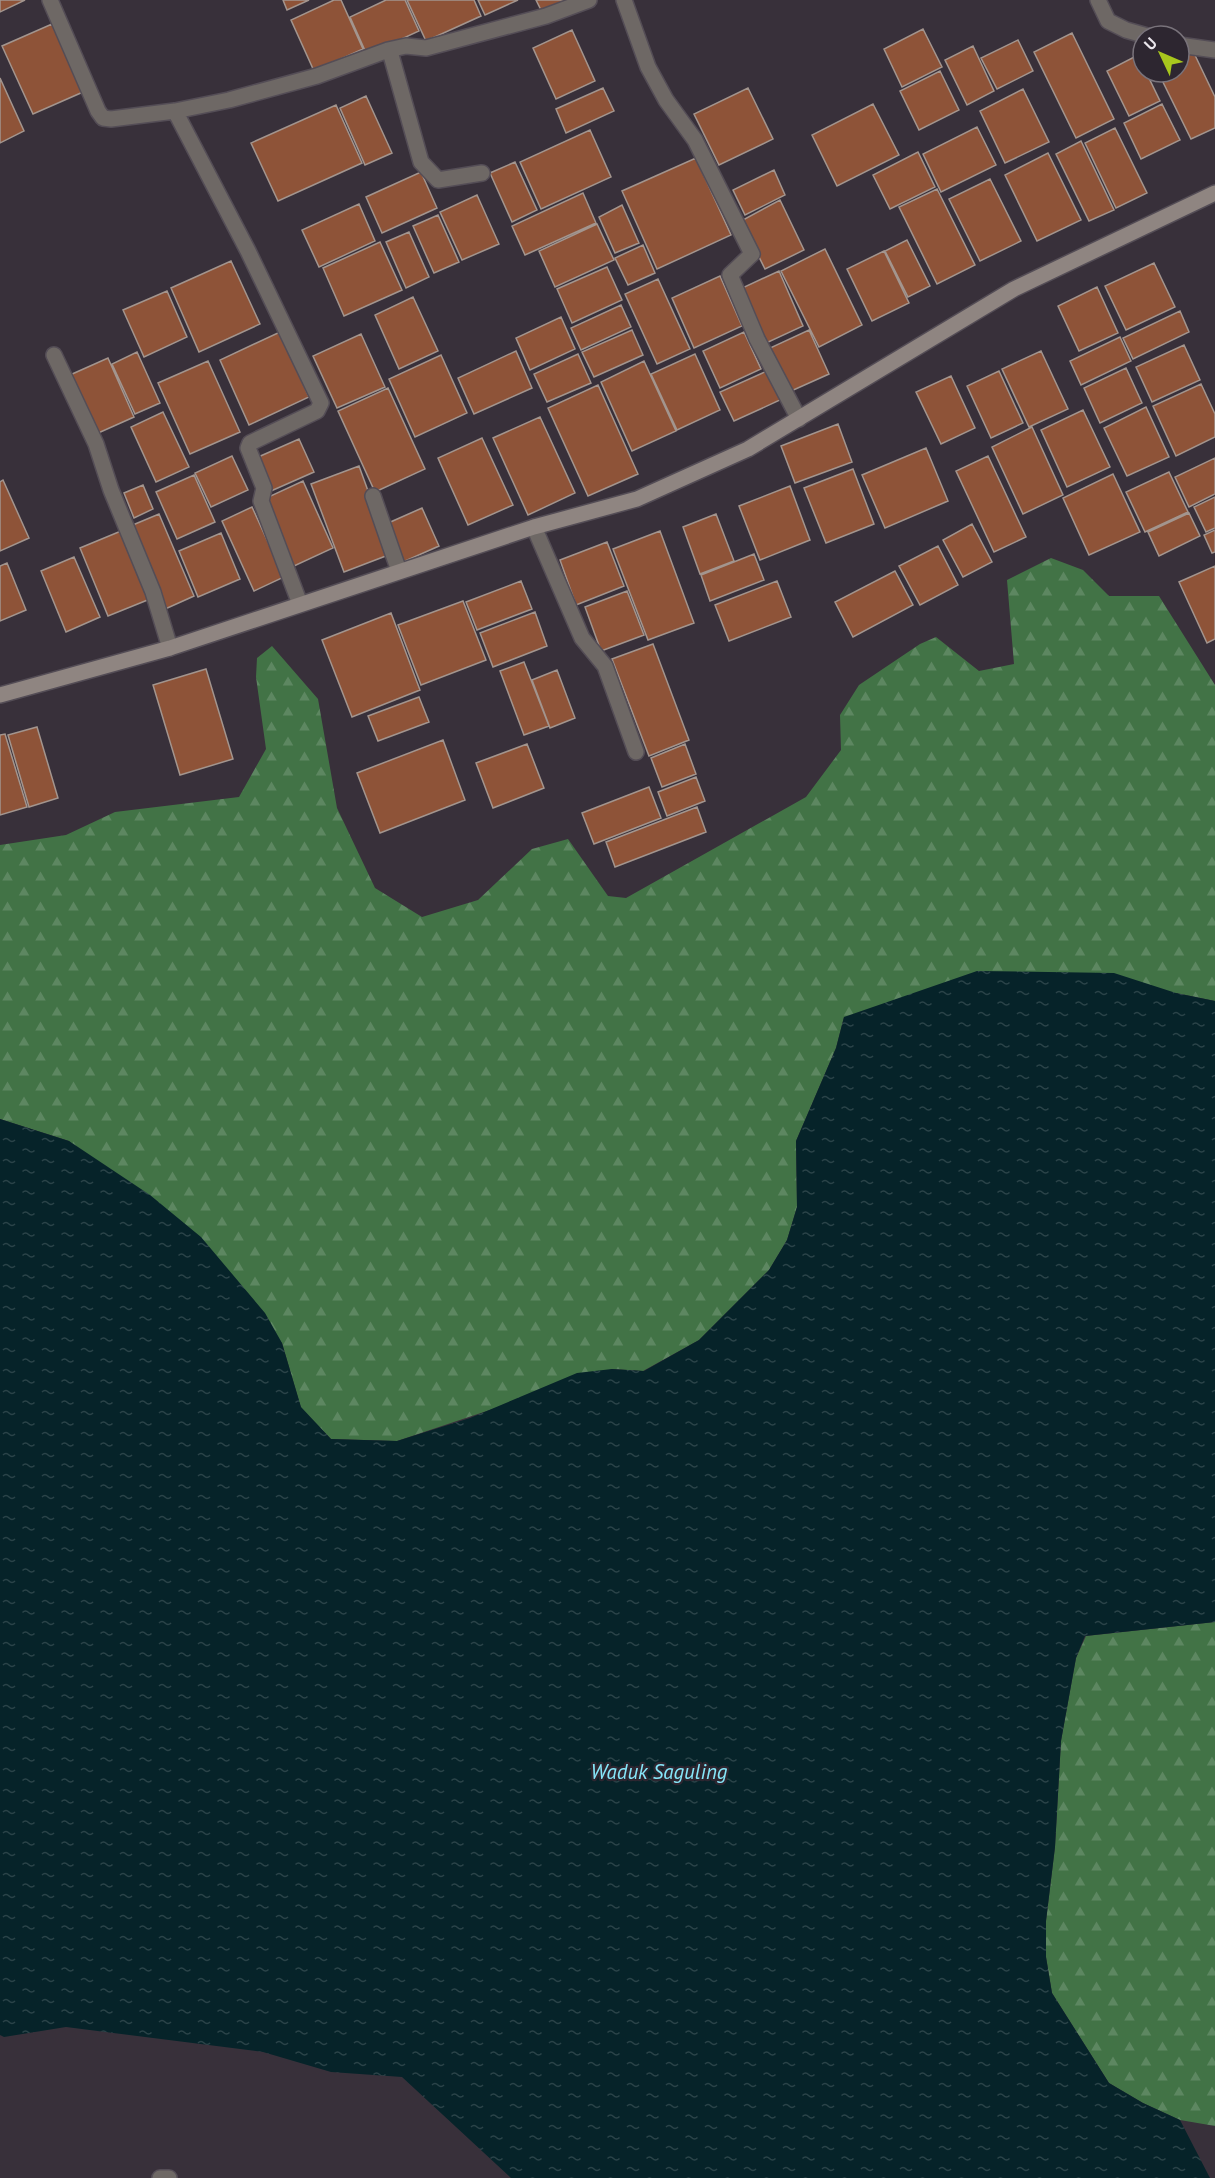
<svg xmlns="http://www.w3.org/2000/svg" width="1215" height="2178" font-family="'PT Sans',sans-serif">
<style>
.forest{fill:url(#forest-firs)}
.water{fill:url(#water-ripples)}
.building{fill:#8e5338;stroke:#a3958e;stroke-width:1.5}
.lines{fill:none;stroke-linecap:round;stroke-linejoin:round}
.lane-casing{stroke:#544d56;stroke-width:18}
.street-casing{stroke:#544d56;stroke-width:18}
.secondary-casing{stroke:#544d56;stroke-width:18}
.lane{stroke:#6e6865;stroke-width:15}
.street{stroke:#6e6865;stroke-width:15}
.secondary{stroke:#8f8581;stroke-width:15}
.labels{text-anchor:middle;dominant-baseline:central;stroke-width:4.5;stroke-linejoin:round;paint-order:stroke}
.water-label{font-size:21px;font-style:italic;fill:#86e6f9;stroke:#2d2630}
</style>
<defs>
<pattern id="forest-firs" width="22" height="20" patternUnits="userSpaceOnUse" patternTransform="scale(1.5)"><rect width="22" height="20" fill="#427346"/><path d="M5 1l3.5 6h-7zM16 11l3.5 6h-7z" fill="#5d8761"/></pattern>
<pattern id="water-ripples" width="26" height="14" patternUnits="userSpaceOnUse" patternTransform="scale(1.5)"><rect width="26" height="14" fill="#062329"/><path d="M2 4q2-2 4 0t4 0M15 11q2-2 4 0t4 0" fill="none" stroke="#2a4348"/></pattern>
</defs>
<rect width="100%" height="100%" fill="#38303a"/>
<path class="forest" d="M1051,558L1083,570L1109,596H1159L1215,685V1001L1176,993L844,1017L836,1048L796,1141L797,1207L787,1240L769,1270L699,1340L643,1371L612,1369L397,1441L331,1439L301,1408L282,1343L69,1141L0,1119V845L66,835L115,812L239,797L266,749L256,677L257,658L272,646L318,699L337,808L375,888L422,917L478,900L532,849L568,839L608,896L626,898L806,797L841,750L840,715L859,685L920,644L936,637L979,671L1014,664L1007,580Z
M1215,1622V2126L1180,2120L1143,2103L1109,2083L1052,1993L1046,1957V1921L1055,1847L1061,1741L1076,1658L1086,1636Z"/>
<path class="water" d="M977,971L1114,973L1176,993L1215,1001V1622L1085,1636L1076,1658L1061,1741L1055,1847L1046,1921V1957L1052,1993L1109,2083L1143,2103L1180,2120L1210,2178H511L402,2077L331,2072L263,2052L66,2027L4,2037L0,2035V1119L69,1141L150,1195L201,1237L265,1313L282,1343L301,1407L331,1439L397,1441L470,1418L577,1373L612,1369L644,1371L699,1340L769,1270L787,1240L797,1207L796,1141L836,1048L844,1017Z"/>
<path class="building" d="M0,0H25L0,12Z
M283,0H309L287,10Z
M334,0H341L363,49L314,71L291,20Z
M386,0H405L419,31L367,55L350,17Z
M407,0H474L481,16L426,41Z
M478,0H518L485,15Z
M536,0H569L542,12Z
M52,24L83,92L33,114L2,46Z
M923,29L942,67L902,87L884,49Z
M572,30L595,81L556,99L533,48Z
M1072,33L1114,119L1076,138L1034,52Z
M1018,40L1033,71L997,89L981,58Z
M973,46L994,91L967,105L945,60Z
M1193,51L1215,97V128L1191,139L1158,72H1179V58Z
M1138,55L1143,66V72H1146L1160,101L1129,116L1107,71Z
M940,71L959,110L919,130L900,91Z
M0,78L24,131L0,143Z
M603,88L614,111L566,133L556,109Z
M748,88L773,139L719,165L694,114Z
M1023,89L1049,142L1005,163L980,111Z
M366,96L392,153L365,165L340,108Z
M873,104L899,155L837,186L812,135Z
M1162,104L1180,140L1141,159L1124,123Z
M336,105L362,163L278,201L251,143Z
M977,127L996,165L941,192L923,154Z
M1115,128L1147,193L1116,208L1085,143Z
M590,130L611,177L541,209L520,162Z
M1081,141L1114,210L1089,221L1056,154Z
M918,152L935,187L890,209L873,175Z
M1048,153L1081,220L1037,241L1005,175Z
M696,158L731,235L657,269L622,191Z
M515,162L537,210L512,222L490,173Z
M774,170L785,195L745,215L733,190Z
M421,172L437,208L382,233L366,197Z
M990,179L1021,241L980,261L949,199Z
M937,189L975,265L937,284L899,207Z
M583,193L596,223L525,255L512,226Z
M477,195L499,244L462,260L440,212Z
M780,200L804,250L765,269L741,221Z
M359,204L375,241L319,267L302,230Z
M622,205L639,243L615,253L599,217Z
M438,215L459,262L434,273L413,226Z
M597,224L614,260L555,287L539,251Z
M409,232L429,277L406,288L386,242Z
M907,240L930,286L908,297L885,251Z
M380,242L402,290L344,316L323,268Z
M643,245L655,273L628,285L615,258Z
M825,249L862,325L819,347L781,271Z
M884,251L909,303L872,321L847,269Z
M231,261L260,324L199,352L171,288Z
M1154,263L1175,307L1126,330L1105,286Z
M607,267L622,300L572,323L557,289Z
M779,271L803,326L764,344L740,289Z
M720,276L742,326L694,348L672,298Z
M658,279L690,349L657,364L625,294Z
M1097,287L1118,333L1079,351L1058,306Z
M167,291L187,337L144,357L123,310Z
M413,297L438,351L399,369L375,315Z
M621,305L631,327L581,350L571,328Z
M1180,311L1189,332L1133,359L1123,338Z
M561,317L575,349L530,370L516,338Z
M632,330L643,355L594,377L582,352Z
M809,330L829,374L789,392L770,348Z
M280,332L309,397L249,425L220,360Z
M744,332L761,369L720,388L703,351Z
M361,334L385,387L337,408L313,356Z
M1120,337L1131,361L1081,385L1070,361Z
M1184,345L1200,380L1152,402L1136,367Z
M516,351L532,388L474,414L458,378Z
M1041,351L1068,409L1029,427L1002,369Z
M137,352L160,403L135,414L112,364Z
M578,354L591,383L547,402L534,374Z
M695,354L720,410L677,430L651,374Z
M441,355L467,413L415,437L389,379Z
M108,358L134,417L96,434L70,375Z
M208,361L240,432L190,454L158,383Z
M644,361L676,431L632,451L601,382Z
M1126,368L1142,403L1100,423L1084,388Z
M767,371L780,400L734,421L720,392Z
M999,371L1023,423L991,438L967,386Z
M951,376L975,428L941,444L916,392Z
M1201,384L1215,414V437L1176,456L1153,406Z
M598,385L638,474L588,496L548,408Z
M388,388L425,469L375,492L338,411Z
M1146,407L1169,457L1127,476L1104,428Z
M1083,410L1110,467L1067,487L1041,430Z
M163,412L189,467L156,482L131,427Z
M540,417L575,493L528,515L493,438Z
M838,424L852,462L795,483L781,446Z
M1032,427L1063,495L1023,514L992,447Z
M482,438L513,505L468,525L438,458Z
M299,439L314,472L271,491L256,458Z
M926,448L948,501L885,528L862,475Z
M232,456L248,490L211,507L195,473Z
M988,456L1026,537L994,552L956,471Z
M1215,458V494L1189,507L1175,477Z
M359,466L391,554L344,572L311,484Z
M853,469L874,524L826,543L804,488Z
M1169,472L1188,512L1145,532L1126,492Z
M1113,474L1140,532L1089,555L1063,498Z
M194,475L215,522L177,539L156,492Z
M3,480L29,538L0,551V482Z
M303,481L333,548L294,566L264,499Z
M143,485L153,509L134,518L124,493Z
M790,486L810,540L760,560L739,506Z
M1215,497V528L1206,532L1194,507Z
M252,507L284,577L254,591L222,521Z
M422,508L439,546L403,562L386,524Z
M1189,513L1200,536L1159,556L1148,532Z
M159,514L194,596L163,610L128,527Z
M716,514L734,561L700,574L683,527Z
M972,524L992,562L963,577L943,540Z
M1215,530V552L1212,553L1204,535Z
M121,531L150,599L108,616L80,548Z
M660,531L694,623L648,640L613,549Z
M221,533L240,579L198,597L179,551Z
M607,542L624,586L576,605L560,560Z
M938,546L958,585L920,605L899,566Z
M754,554L764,580L710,601L701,575Z
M74,557L100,617L66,632L41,571Z
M7,563L26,610L0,621V566Z
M1215,566V639L1207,643L1179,582Z
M895,571L913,605L853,637L835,602Z
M521,581L532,609L477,630L466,602Z
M777,581L791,617L729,641L715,605Z
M627,591L644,635L601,651L585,607Z
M463,601L486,660L421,685L398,625Z
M535,612L547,646L493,667L480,633Z
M391,613L420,690L352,717L322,640Z
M653,644L689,740L649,756L612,659Z
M524,662L549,726L524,735L500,671Z
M206,669L233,759L180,775L153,685Z
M557,670L575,718L550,728L532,680Z
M419,697L429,722L378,741L368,716Z
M37,727L58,798L29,807L8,735Z
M5,734L27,807L0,815V735Z
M443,740L465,800L380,833L357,773Z
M527,744L544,788L493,808L476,763Z
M685,744L696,774L662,787L651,758Z
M696,777L705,801L667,816L658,792Z
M649,787L661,818L594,844L582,813Z
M697,807L706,832L615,867L606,842Z"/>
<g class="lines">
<g class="lane-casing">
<path id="lane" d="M373,496L399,571"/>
</g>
<g class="street-casing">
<path id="street" d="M50,0L98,111L103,118L111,119L175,111L229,100L317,76L388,50L406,46L426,48L546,16L589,0
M624,0L648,67L666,100L695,140L752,254L730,275L757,339L799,419
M1098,0L1108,21L1126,30L1147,36
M1179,45L1215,50
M388,50L391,55L421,162L438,180L482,173
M175,111L248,251L321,403L317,411L250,443L248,448L264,488L261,501L300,604
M54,355L96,444L111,490L153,592L170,648
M534,527L582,638L605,666L636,752
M160,2178H169"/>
</g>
<g class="secondary-casing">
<path id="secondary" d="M0,695L170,648L534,527L637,499L748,449L1014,289L1215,193"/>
</g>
<use href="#lane" class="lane"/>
<use href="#street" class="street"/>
<use href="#secondary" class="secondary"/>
</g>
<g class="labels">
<g class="water-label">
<text x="659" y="1771">Waduk Saguling</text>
</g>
</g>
<g transform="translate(1161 54) rotate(314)"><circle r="28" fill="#2d2630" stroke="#79737b" stroke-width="1.5"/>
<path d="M0-4.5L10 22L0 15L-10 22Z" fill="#a8c71d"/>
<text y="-9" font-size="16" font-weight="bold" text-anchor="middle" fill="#eae6ec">U</text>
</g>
</svg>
